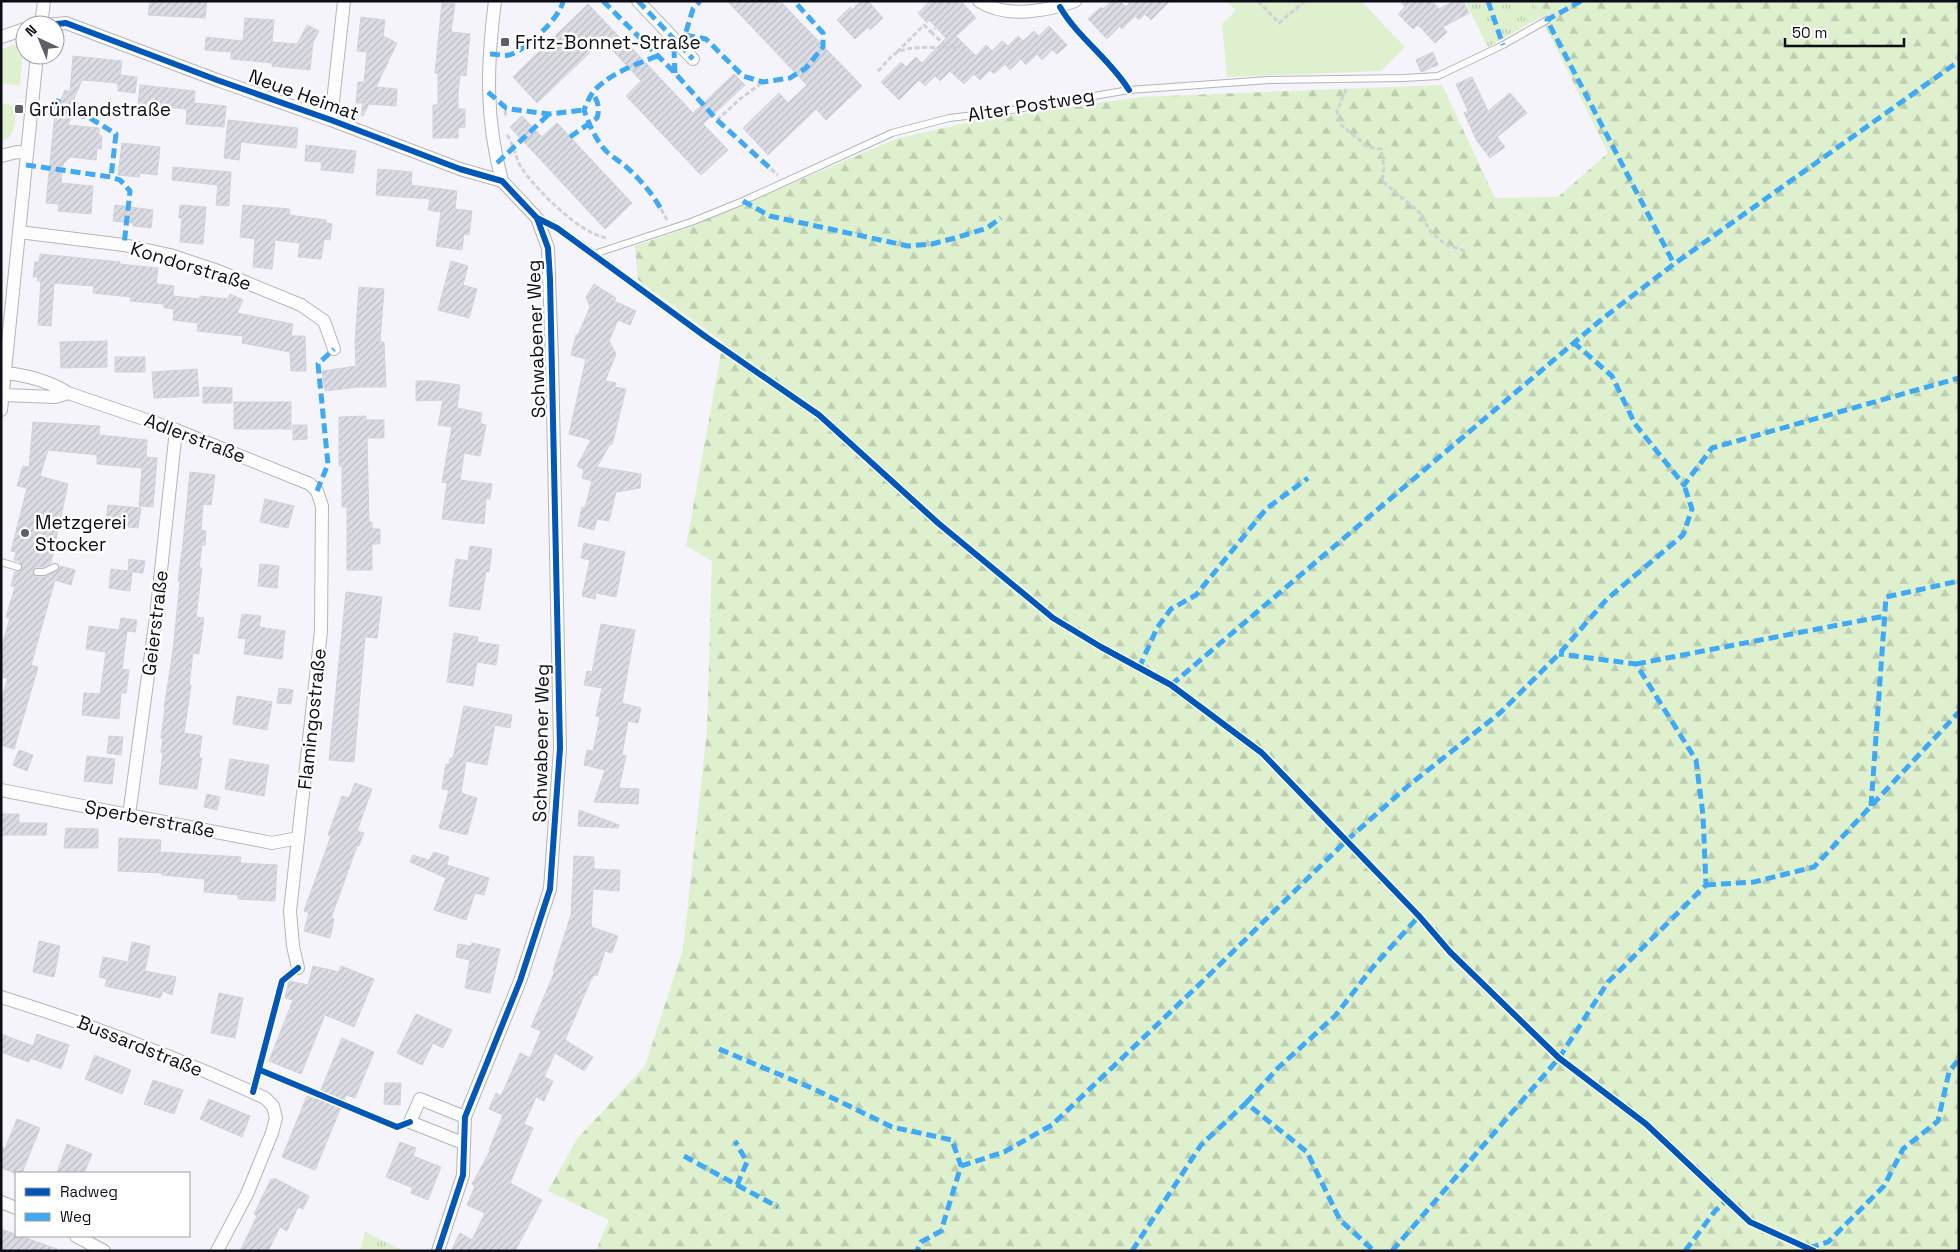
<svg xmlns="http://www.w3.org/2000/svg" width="1960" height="1252" font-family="'Space Grotesk',sans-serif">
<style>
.grass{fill:url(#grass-tufts)}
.forest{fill:url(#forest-firs)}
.green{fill:#def0ce}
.building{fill:url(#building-hatch);stroke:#d2d2db}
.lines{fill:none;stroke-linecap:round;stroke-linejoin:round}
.lane-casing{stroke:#b4b4bc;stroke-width:8}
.street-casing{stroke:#b4b4bc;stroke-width:14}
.path{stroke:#d1d1d3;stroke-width:3;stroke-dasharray:5 2.5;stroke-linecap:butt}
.lane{stroke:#fdfdfe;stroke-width:6}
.street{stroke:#fdfdfe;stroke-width:12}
.quiet{stroke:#3fa9f5;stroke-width:5;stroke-dasharray:10 5;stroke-linecap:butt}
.cycleway-casing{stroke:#fff;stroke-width:9}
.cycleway{stroke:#0057b8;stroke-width:6}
.poi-dot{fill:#5e5e66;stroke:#fff;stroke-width:2}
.labels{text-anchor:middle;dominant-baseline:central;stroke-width:5;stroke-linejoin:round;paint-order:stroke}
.poi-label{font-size:19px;fill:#0d0d17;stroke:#fff;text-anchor:start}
.street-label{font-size:19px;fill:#0d0d17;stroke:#fff}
</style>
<defs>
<pattern id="grass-tufts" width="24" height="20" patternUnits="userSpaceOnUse" patternTransform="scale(1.25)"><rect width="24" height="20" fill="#def0ce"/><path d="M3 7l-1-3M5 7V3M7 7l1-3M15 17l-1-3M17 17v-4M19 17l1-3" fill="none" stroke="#bdcdb0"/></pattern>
<pattern id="forest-firs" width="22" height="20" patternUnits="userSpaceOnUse" patternTransform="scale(1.25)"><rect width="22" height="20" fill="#def0ce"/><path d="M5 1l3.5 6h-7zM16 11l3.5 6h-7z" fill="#bdcdb0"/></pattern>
<pattern id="building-hatch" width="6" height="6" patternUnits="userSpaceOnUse" patternTransform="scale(1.25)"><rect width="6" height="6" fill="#dcdce4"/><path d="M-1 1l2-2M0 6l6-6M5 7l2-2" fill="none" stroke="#bcbcc3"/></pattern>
</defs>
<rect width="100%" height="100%" fill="#f4f4fa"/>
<path class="grass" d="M1465,1H1533L1541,17L1488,47Z
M365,1232L404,1251H360Z"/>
<path class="forest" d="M1533,1H1959V1251H596L609,1220L548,1191L577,1139L645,1066L683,949L707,731L712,561L686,546L723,342L638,280L635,246L695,225L896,139L978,120L1141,97L1442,85L1495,198L1558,197L1608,153Z"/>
<path class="green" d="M1227,1H1361L1405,47L1381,71L1227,77L1222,24L1236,11Z
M14,45L20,48L16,50L19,55L23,53L20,86L1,83V49Z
M1,103L17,106L14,128L10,137L1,141Z"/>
<path class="building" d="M150,1H207L205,18L148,15Z
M727,1H780L862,86L826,120L816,109L768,155L743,128L779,93L788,103L807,85Z
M861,1H868L883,18L870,30L868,27L855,39L837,20L850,7L852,10Z
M930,1H961L976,18L956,36L976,56L986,45L992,51L1002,41L1008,46L1018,36L1023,41L1034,31L1039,36L1049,26L1067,45L1057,54L1052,50L1042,60L1037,54L1026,65L1021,59L1010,70L1005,64L994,74L990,70L980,80L974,74L964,84L950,71L940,81L935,76L925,86L919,80L899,100L881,82L901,62L906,67L916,57L922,63L946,38L929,20L927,23L918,13Z
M1112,1H1120L1126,7L1131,1H1170L1151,20L1145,14L1139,20L1135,16L1122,29L1120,26L1107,39L1088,19L1101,7L1103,9Z
M1400,1H1432L1439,9L1454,1H1463L1469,13L1443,27L1447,32L1435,43L1418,25L1413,29L1398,14L1405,7Z
M442,3L455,4L451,32L470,34L466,76L460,75L458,93V109H465V127L458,128V138H433V105H438V73H435Z
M588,4L626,44L627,43L693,113L734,74L745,85L703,124L728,150L701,175L626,96L641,81L603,40L537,103L513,77Z
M361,17L385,20L383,36L397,43L376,87L397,89L396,106L369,104L363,116L361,115L363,103H356L358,82H364L367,52L357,51Z
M245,18L274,20L272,42L297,44L307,25L319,31L313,42L310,70L272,66V63L231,59V52L205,50L206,37L243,41Z
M1433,52L1438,65L1421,72L1416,60Z
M73,56L122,61L120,75L137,77L135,93L118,91V83L82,80L73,101L78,103L68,125L99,128V135L102,136L101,149L97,148L96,160L70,157L63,164L61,183L93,186L91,214L58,211L59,204L46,203L55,113L65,90L70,92Z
M1472,77L1488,111L1510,93L1527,113L1497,137L1505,147L1490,158L1477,141L1464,113L1468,111L1456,84Z
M140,85L195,91L194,103L226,106L224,127L186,124L187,109L138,104Z
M522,116L542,137L557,123L632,203L605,229L510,127Z
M228,120L298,128L296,148L241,142L239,160L224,158Z
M122,143L160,147L157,175L140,173L139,177L118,175Z
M306,145L356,151L353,173L321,170L322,162L305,161Z
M173,167L231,172L229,206L216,205L218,185L172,180Z
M378,169L412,172L411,185L457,191L455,209L472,211L469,235L464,234L462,250L436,246L441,212L428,210L430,199L376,195Z
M115,205L153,210L151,228L133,226V223L113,221Z
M180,205L206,207L203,244L180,242L182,218H179Z
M243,205L290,209L289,215L326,220V223L332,224L330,240L324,239L321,259L298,257L300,243L275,240L272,269L253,267L255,239L240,237Z
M40,254L120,262V264L158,268L156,284L174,286L173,296L200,299V296L228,299L230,294L243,300L237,313L293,324L291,336H305L306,371H291L290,352L242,343L243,336L197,331L198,323L173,320L174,309L164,308V304L130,301L131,297L93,293L94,286L54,283L51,326L38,325L41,281H37L38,277H33L35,262H39Z
M451,261L468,266L463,285L477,289L469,318L438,310Z
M594,284L616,298L614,301L636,311L630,325L618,320L609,341L616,354L605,381L616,383L615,387L626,389L612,445L610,444L597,467L641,474L640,488L616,492L609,521L597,519L594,530L578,526L582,507L585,508L592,481L582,478L584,470L577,466L591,440L569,434L586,359L571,355L576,335H578L590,307L586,297Z
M359,287L384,289L380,342H384L386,387H357L325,391L322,371L356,366L355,342Z
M107,341V367L61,368L60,342Z
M115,357H145V372H115Z
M197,369L199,396L154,398L152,372Z
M416,381H431L460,385L457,408L482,413L480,423L486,425L480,456L464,453L460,480L492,484L490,499H486L484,524L442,519L447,483L442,482L452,427L438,425L443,400L416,401Z
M203,387L232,388V403H203Z
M234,402H291V429H234Z
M366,416V420H384V438H367L369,522H372V529H380V544H372V570H347V507H342V466H339V417Z
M33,422L100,426L99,435L147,440L146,457L157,458L153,507L139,506L142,468L97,464V455L48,450L40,476L68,484L51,563L43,567H35L32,572L35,577H44L57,571L60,566L75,570L71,585L55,580L31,665L38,667L14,749L1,745V701L8,678L1,677V649L10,618L6,617L15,587L11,586L15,571L20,572L23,568L19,561L14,560L16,552L11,551L27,488L17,486L23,466L29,467Z
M293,425H307V439L293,440Z
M190,472L215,475L211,505L203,504L201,530L206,531L205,545H202L199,568H202L196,617L204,618L199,654L193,653L189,685H191L184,733L202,736L199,758H202L197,789L159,784L163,753L161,752L163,739L161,738L165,708H164L173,651L180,581H178L183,543Z
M265,499L294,506L288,528L260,522Z
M108,505L141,508L138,528L106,524Z
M584,543L625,552L616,597L596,593L595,599L582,596L590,560L581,558Z
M470,546L492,549L489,572L486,571L480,610L449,606L456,559L468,561Z
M129,559L145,561L143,573L132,572L130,591L109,588L111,569L128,571Z
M260,564L279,566L277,588L258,586Z
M346,592L382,597L377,638L365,637L354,762L329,760Z
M242,614L261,616L259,627L285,631L282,659L244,654L246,639L238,638Z
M121,618L137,620L135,632L119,630Z
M601,624L635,630L622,703L641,708L638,723L628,721L622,755L626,756L619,788L639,789L638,804L594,802L605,770L584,765L587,750L593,751L600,717L596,716L602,688L584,685L587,671L592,672Z
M89,626L127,631L122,669L129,670L126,693H121L119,719L82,715L84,693L100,694L106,652L86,649Z
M454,633L478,637L477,642L499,645L496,665L477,662L473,686L447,682Z
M279,688L293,690L291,704L277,703Z
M237,696L272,702L267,730L233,724Z
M464,706L512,715L510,728L495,725L487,765L466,761L461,793L477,798L467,835L439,828L449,790L442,789L446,764L449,765L450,758H453Z
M109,736L123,737L121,755L107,753Z
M19,750L33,755L27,771L13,765Z
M87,756L115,759L112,784L84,781Z
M230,759L269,765L264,796L225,789Z
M355,783L372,789L357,831L364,833L359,846H357L331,918L334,919L330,938L304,931L309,913L304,911L331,836L328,835L342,796L349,798Z
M207,794L220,797L217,810L204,807Z
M579,810L619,825L618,828L578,826Z
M1,814H19V823H47L46,835H1Z
M66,828L98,829V848H64Z
M119,838L161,840L160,852L241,857L240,863L277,865L275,901L238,899V895L204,892L205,879L162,875V873L118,871Z
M434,852L449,857L447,865L489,878L484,895L475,893L466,920L434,910L446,878L410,862L413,855L429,860Z
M574,856L594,857V869L620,870L619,891L593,889L591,927L618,936L612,953L605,951L597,976L594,975L590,982L565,1040L593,1057L584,1071L555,1053L544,1077L553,1081L544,1101L536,1097L524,1124L533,1128L510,1183L542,1200L515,1251H451L460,1233L472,1240L485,1213L467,1205L475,1186L472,1184L490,1151L489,1150L503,1115L489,1109L496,1093L501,1096L520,1053L530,1058L541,1031L531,1027L555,971H553L571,915Z
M39,941L60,946L54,977L33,972Z
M132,942L150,946L145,971L176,977L172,995L163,991L160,998L105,986L107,979L99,977L103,957L128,962Z
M472,943L500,949L490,993L465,988L470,960L456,957L458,944L471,946Z
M313,966L339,972L341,966L374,979L354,1027L325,1015L301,1074L269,1061L293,1000L285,998L289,981L308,985Z
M219,993L243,998L235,1038L211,1033Z
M416,1014L452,1030L443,1048L433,1043L422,1065L397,1053Z
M1,1034L33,1046L37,1034L69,1045L61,1069L30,1058L29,1062L1,1052Z
M342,1038L374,1052L355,1098L346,1095L315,1170L282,1157L307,1096L317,1100Z
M95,1055L131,1070L122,1094L85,1079Z
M153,1080L183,1090L174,1114L144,1104Z
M385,1083H401L400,1105L384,1104Z
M209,1099L250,1116L242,1137L200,1119Z
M17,1119L40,1128L22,1173H15L1,1168V1147L5,1149Z
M400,1142L416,1148L413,1156L441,1167L428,1200L411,1193L413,1188L386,1177Z
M67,1144L92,1154L84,1173H57Z
M271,1179H276L309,1196L303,1209L298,1207L287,1231L280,1227L268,1251H240L257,1216L254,1214Z
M1,1229L57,1249V1251H1Z"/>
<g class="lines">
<g class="lane-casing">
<path id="lane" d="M538,218L557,228L594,254L691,222L743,201L892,133L949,118L1000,112L1129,90L1269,80L1404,78L1438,76L1503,45L1547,20
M1,562L18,567
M37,572H44L55,567"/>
</g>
<g class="street-casing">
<path id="street" d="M495,1C487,65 485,118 502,181
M638,1L693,59
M979,1C1006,19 1047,11 1075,1
M41,25L44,1
M47,25L66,23L217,80L331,120L460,169L502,181L537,218L548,248L552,358L560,748L550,889L520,981L465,1117L463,1175L438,1251
M1,37L25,29
M331,120L344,1
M1,156L17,152L27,153
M19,232L124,245L170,255L218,271L301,305L324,321L334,349
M5,373C26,375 50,382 68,393L176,430L310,484L317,491L322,506L321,631L290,911L293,946L298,968
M3,395L55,397L68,393
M1,410L37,55
M1,790L272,843L298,838
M129,815L156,617L176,430
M1,997C91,1025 179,1058 265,1098L273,1106L276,1118L272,1133L247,1194L217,1251
M463,1143L410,1122L420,1099L465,1117
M1,1202L16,1208
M76,1236L104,1251"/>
</g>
<path class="path" d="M1258,1L1279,23L1305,1
M931,32L948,48
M897,52L924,25L931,32L935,28
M878,71C884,65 889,58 896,53C909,44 943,49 960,47
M1346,89L1337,111L1340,124L1368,147L1381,149L1384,167L1382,181L1419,212L1431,232L1445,244L1465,251
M504,103L506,117
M717,120L740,99L763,82
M507,135C514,145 515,157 521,167C536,190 580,234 607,238
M771,169L778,175
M661,209L667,220"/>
<use href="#lane" class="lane"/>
<use href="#street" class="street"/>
<path class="quiet" d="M603,1L675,73L717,120L771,169
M638,1L693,59
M1488,1L1503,45
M1581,1L1547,20L1674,264
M685,35L706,39L743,76L763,82L790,78L806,68L823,47V33L794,1
M490,54C496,54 504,56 509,55C525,51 561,17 563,1
M657,56C637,64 614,72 599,86C591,92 588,101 584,110C589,124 595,139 606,151C611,156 618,160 624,165C639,178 652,193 661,209
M675,73L674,50L685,35L693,9L700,1
M488,92L506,108L510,109L549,114L584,110
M59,99L56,106L57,109L90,118L116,134L111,177
M570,137L597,118C600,108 598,102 593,93
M497,163L549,114
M26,165L111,177L120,180L130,191L124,245
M743,201L770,216L908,246L932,244L959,237L987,228L1001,218
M1573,342L1612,376L1635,424L1684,485L1712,448L1959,378
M317,491L328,464L318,364L334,349
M1636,664L1885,616
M1139,668L1157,628L1171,609L1196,595L1266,509L1308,478
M1171,685L1602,319L1674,264L1959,61
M1871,806L1886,597L1959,581
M1706,885L1754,882L1814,867L1959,712
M719,1049L814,1089L892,1127L952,1140L961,1166L941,1231L921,1242L917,1251
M1246,1103L1278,1068L1335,1016L1373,967L1419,916
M684,1156L737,1185L747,1162L735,1141
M961,1166L1004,1152L1052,1125L1206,978L1346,841L1408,786L1501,712L1559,654L1607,599L1683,535L1692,509L1684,485
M737,1185L778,1207
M1809,1248L1828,1242L1884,1186L1903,1149L1938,1121L1949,1072L1959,1059
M1132,1251L1201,1145L1246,1103L1307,1152L1340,1220L1374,1251
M1392,1251L1559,1058L1608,982L1706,885L1703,815L1696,760L1636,664L1559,654
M1685,1251L1715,1211L1727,1200L1729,1202"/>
<g class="cycleway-casing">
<path id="cycleway" d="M1060,7C1078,38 1110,59 1129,90
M47,25L66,23L217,80L331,120L460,169L502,181L537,218L557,228L706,337L819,415L938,523L1053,618L1101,647L1171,685L1262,753L1419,916L1450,952L1559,1058L1646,1124L1750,1222L1814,1251
M260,1070L397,1127L410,1122
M253,1092L282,981L298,968
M438,1251L463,1175L465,1117L520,981L550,889L560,748L550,279L548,248L537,218"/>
</g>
<use href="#cycleway" class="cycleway"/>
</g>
<g class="poi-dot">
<rect x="500" y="37" width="10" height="10" rx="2.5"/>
<rect x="14" y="104" width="10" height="10" rx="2.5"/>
<circle cx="25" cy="533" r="5"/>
</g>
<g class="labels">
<g class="poi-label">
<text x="515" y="42">Fritz-Bonnet-Straße</text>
<text x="29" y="109">Grünlandstraße</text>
<text x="35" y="522">Metzgerei<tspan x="35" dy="22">Stocker</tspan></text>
</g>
<g class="street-label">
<text transform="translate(304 95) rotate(20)">Neue Heimat</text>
<text transform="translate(1031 105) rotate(-9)">Alter Postweg</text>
<text transform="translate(191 266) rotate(17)">Kondorstraße</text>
<text transform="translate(536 339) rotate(-92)">Schwabener Weg</text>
<text transform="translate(195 438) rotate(21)">Adlerstraße</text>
<text transform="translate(155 623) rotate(-83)">Geierstraße</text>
<text transform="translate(312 719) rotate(-84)">Flamingostraße</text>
<text transform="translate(541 743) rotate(-89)">Schwabener Weg</text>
<text transform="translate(150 819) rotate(11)">Sperberstraße</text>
<text transform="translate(140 1046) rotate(22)">Bussardstraße</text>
</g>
</g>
<rect width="1960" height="1252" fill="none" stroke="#0d0d17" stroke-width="5"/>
<rect x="15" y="1172" width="175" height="65" fill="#ffffff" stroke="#9e9ea2"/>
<rect x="25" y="1188" width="25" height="8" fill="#0057b8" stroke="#9e9ea2"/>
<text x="60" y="1197" font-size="15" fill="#0d0d17">Radweg</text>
<rect x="25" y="1213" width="25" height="8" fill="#3fa9f5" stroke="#9e9ea2"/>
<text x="60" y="1222" font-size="15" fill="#0d0d17">Weg</text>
<g transform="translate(40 40) rotate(316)"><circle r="24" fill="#ffffff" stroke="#9e9ea2"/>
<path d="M0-4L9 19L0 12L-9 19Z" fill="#5e5e66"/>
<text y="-8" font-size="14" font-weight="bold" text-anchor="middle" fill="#0d0d17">N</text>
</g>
<path d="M1785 38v8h119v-8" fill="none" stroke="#0d0d17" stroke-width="2.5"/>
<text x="1792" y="38" font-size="15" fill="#0d0d17" stroke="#ffffff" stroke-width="4" paint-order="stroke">50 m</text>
</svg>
